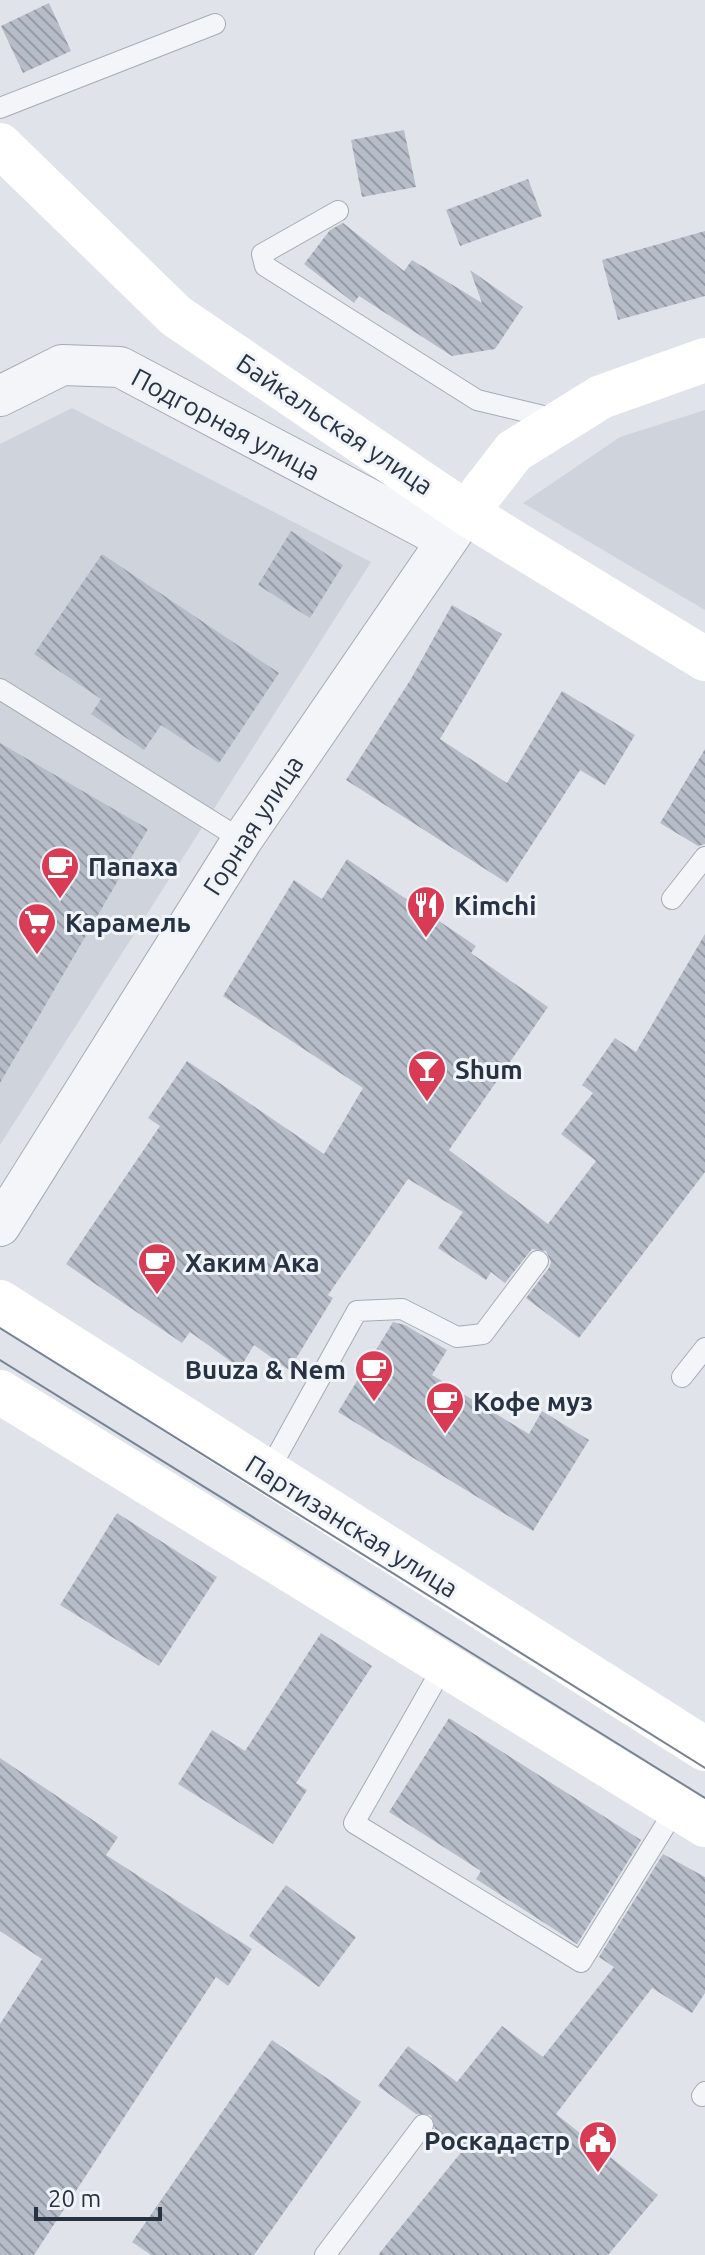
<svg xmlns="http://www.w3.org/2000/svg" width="705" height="2255" font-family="Ubuntu,sans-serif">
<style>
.built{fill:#ced3dc}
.building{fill:url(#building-back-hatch)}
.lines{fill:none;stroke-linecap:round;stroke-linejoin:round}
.lane-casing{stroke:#a5abb5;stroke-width:22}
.street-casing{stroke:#a5abb5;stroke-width:42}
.lane{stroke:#f3f5f8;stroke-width:20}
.street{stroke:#f3f5f8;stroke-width:40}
.secondary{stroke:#fff;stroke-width:44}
.tram{stroke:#788395;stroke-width:2}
.labels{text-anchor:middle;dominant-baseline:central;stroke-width:6;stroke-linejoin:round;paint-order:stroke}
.street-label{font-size:26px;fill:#273243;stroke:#f0f3f7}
.poi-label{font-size:26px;font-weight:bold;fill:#273243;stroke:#f0f3f7;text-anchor:start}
</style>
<defs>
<pattern id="building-back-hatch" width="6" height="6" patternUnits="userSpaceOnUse" patternTransform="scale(2)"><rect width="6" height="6" fill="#b7bdc8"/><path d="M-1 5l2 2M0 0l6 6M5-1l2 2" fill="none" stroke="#959aa4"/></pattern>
</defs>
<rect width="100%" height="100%" fill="#e0e4ea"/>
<path class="built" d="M72,408L371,562L0,1145V444Z
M705,410V610L523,503L620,437Z"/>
<path class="building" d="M49,3L71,51L23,73L1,26Z
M404,130L416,187L362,197L351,140Z
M528,179L542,216L460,246L446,210Z
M343,223L404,271L412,260L482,303L470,270L523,307L495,349L452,356L359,296L354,303L304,264L330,230Z
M705,231V296L618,320L602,260Z
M291,531L343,565L310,618L258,585Z
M102,554L279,673L219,763L161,725L144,750L91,714L101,699L34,654Z
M452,605L502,634L440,739L507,783L562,691L635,735L605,785L580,770L507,883L346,780L411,679Z
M0,743L148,829L0,1083Z
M705,749V844L698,846L660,823Z
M347,859L476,946L471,953L548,1007L449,1150L548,1224L596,1161L561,1134L593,1093L582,1085L615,1038L636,1052L705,934V1172L579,1338L526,1298L549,1268L551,1262L546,1251L532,1249L505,1283L491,1272L486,1280L438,1248L463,1212L408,1179L328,1295L333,1298L289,1370L254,1345L240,1368L190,1332L182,1343L66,1264L160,1126L148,1118L187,1061L324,1154L363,1088L223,996L294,880L322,899Z
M393,1322L405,1325L447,1350L432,1375L529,1434L542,1411L589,1440L533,1531L338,1412Z
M117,1513L217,1577L159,1666L60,1605Z
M321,1633L372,1666L296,1783L307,1790L273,1844L178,1784L212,1730L245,1751Z
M449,1718L641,1840L577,1944L476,1879L481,1871L389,1812Z
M0,1758L118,1837L106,1855L252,1949L228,1986L216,1977L34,2255H0V2024L42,1959L0,1931Z
M663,1854L705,1877V1993L692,2013L652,1988L556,2114L658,2195L608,2255H378L463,2150L435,2129L431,2115L416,2114L378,2086L408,2046L457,2082L502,2026L543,2057L614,1967L599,1957Z
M286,1885L356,1937L319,1987L249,1936Z
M272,2040L361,2102L254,2255H151L132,2242Z"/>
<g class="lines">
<g class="lane-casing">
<path id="lane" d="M0,108L215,24
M338,211L262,254L265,266L477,400L560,420
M0,689L242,840
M672,899L705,857
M682,1377L705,1348
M268,1472L357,1311L402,1309L457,1337L483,1334L538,1261
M444,1665L354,1823L581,1962L676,1808
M702,2096L705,2092
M325,2255L423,2125"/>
</g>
<g class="street-casing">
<path id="street" d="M0,396L62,365L120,367L445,539
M0,1226L242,840L466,513"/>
</g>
<use href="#lane" class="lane"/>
<use href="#street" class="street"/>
<path class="secondary" d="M0,145L176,316L466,513L705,659
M466,513L514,451L601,397L705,360
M0,1302L705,1749
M0,1392L705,1825"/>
<path class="tram" d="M0,1328L705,1768
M0,1360L705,1798"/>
</g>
<defs>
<g id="cafe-pin" transform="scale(2)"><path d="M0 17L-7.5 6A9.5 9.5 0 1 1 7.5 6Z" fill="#d93b54" stroke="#f0f3f7"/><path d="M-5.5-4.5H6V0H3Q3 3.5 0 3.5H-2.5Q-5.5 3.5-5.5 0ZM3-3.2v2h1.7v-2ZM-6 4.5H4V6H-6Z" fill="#fff"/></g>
<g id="restaurant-pin" transform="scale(2)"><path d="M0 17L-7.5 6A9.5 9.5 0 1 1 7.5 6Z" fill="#d93b54" stroke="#f0f3f7"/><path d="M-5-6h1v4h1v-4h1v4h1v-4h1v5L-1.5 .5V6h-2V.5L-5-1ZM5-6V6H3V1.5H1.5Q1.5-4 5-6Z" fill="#fff"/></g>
<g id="supermarket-pin" transform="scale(2)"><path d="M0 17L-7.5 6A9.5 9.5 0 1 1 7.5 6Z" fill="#d93b54" stroke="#f0f3f7"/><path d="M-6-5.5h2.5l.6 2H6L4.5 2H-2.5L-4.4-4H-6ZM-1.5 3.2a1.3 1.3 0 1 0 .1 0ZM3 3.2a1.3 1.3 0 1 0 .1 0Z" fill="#fff"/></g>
<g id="bar-pin" transform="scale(2)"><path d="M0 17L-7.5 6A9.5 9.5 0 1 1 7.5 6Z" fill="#d93b54" stroke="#f0f3f7"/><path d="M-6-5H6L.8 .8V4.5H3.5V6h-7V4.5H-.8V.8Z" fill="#fff"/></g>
<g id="civic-pin" transform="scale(2)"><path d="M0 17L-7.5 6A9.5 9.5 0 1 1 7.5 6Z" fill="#d93b54" stroke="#f0f3f7"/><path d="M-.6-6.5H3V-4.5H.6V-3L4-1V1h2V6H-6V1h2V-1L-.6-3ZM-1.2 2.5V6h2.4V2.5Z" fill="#fff"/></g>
</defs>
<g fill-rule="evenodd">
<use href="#cafe-pin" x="60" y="866"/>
<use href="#restaurant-pin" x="426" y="905"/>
<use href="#supermarket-pin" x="37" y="922"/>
<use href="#bar-pin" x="427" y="1069"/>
<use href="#cafe-pin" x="157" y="1262"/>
<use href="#cafe-pin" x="374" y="1369"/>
<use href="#cafe-pin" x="445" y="1401"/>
<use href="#civic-pin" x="598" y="2140"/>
</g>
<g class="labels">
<g class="street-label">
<text transform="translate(226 424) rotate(28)">Подгорная улица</text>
<text transform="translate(335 424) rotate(34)">Байкальская улица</text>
<text transform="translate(253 825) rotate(-57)">Горная улица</text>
<text transform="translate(352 1526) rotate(32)">Партизанская улица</text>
</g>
<g class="poi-label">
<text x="88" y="866">Папаха</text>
<text x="454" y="905">Kimchi</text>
<text x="65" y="922">Карамель</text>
<text x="455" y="1069">Shum</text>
<text x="185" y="1262">Хаким Ака</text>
<text x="346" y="1369" text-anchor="end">Buuza &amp; Nem</text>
<text x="473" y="1401">Кофе муз</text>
<text x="570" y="2140" text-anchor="end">Роскадастр</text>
</g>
</g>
<path d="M36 2207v12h124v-12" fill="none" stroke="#273243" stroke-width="4"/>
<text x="48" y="2207" font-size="24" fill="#273243" stroke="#f0f3f7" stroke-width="6" paint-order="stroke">20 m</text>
</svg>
